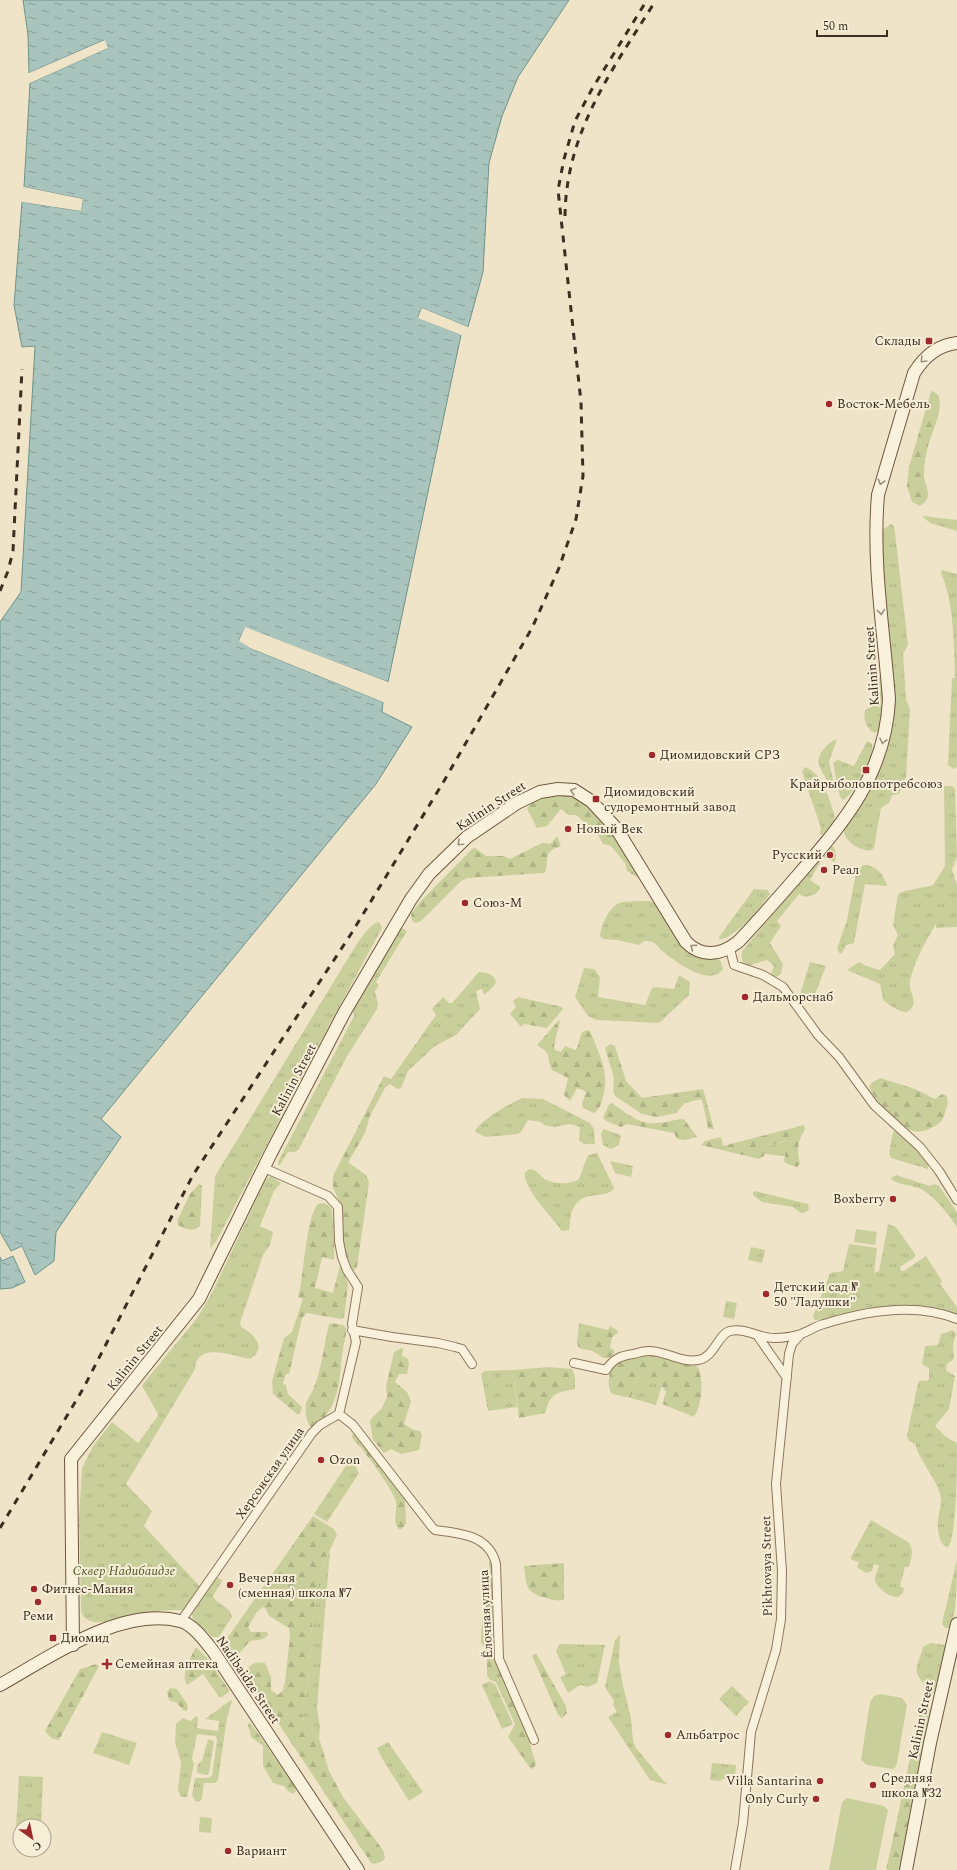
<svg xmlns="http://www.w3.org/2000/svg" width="957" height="1870" font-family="Spectral,serif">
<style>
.grass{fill:url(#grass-tufts)}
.forest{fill:url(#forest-firs)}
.pitch{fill:#c9cf9b}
.water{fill:url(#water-ripples);stroke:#6f938a}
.pier{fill:#f0e4c8}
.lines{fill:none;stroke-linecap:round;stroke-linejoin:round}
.minor-casing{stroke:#8d765c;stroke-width:10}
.secondary-casing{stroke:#6f573f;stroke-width:14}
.minor{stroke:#faf1dc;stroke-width:8}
.secondary{stroke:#faf1dc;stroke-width:12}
.rail{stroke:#3d2e20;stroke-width:3;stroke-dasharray:7 7;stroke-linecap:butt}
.oneway{stroke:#9c907e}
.poi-dot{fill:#9e2a2b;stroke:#f7eed8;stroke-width:1.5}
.labels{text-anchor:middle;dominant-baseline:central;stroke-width:4;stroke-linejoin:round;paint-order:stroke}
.poi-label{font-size:13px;fill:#3d2e20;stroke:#f7eed8;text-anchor:start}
.street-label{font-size:13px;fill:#3d2e20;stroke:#f7eed8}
.park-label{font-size:13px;font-style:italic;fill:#4d5a26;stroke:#f7eed8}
</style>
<defs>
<pattern id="grass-tufts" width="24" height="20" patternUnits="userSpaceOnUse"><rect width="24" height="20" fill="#c9cf9b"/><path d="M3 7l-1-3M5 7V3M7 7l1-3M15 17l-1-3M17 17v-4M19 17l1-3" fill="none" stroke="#aeb285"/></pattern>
<pattern id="forest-firs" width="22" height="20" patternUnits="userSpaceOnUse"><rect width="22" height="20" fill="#c9cf9b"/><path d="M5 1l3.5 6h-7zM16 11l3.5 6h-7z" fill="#aeb285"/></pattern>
<pattern id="water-ripples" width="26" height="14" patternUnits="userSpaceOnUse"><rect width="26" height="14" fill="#a9c4bc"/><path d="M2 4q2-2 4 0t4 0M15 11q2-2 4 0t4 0" fill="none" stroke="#8ba098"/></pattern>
</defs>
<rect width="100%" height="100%" fill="#f0e4c8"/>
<path class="grass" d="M922,516L957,520V531L930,523Z
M891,524L894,526L895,533L908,645L903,654L906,699L910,710L906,778L899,794L892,795L889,803L881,808L874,848L870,851C858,849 846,843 843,830C860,805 879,779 887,750C900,696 888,644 885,589C883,569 883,549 883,529Z
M942,570L957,574V767L954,769L948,765L952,678H955C954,647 954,601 941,573Z
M878,677L881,678C883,697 883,713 879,731L874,733C866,727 863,720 865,710L880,701L876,679Z
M837,739L829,762L834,783V785L831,787C828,782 817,765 818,760C820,751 829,742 837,739Z
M867,741L872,744C877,753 853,796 843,800L840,797L833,763L838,760L854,766Z
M805,767C824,774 829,799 835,817L834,821L822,835L820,834L821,828L802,772Z
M944,786H952L955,789L957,857L952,870L957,885V927L936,928V924C925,942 915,960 910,981C908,994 921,1002 907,1012C898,1012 891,1006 883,1000L880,984L847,970L859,962L866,966L880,970L895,954L893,945L898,935L893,925L898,894C903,890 924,888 933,885L945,866Z
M830,846L834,847L836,855L835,862L823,857L810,880L820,887V889L815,894L805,897L799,894L777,921L781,926L770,943L783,964L781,974L776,977L771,974L774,966L767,960C758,962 739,974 742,951L786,899L793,888Z
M863,865C875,864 883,874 887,885L886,886L865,884L854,943L846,945L842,953L840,954L837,949L847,920L856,872Z
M754,889L768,890L770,894C762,906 734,940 719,939V937Z
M635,901H651L654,903C667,919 678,948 696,956C703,960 712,957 720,960L723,969C709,989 672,959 660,949C655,942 653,941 644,941L639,945L617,940L603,939L600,936C601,926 609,907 619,903C624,901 630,902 635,901Z
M377,922L380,923L382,928L333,1018L217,1240L210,1249L215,1176L358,942L369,928Z
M400,927L407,931L376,982L379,985L375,991L378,1004L377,1009L346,1058L299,1149L295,1152H288L280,1165H278V1162L354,1016L352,1007Z
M810,962L826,966L813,999L800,994Z
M584,968L594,969L600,977L598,997L645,1005L652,988L655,987L674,989L679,975L690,982L689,995L659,1023L597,1020L588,1016L575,997Z
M479,972C486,972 494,974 496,982L493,987L484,995L482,989L476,991L480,1009L456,1035L435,1046L408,1071L401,1088L397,1089L389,1083L391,1079L436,1015L432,1009L443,997L449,1003H452Z
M523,1098L543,1099L590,1123L594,1129L595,1144H584L579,1140L580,1127L570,1124L554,1127L544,1125L541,1122L528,1120L521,1132L518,1134L486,1137L475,1132C476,1123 513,1101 523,1098Z
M603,1129L618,1134L621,1136L619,1145L611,1149L603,1145L601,1134Z
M897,1130L918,1150L928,1163V1169L891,1158L889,1153L893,1132Z
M788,1140L784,1156L764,1154L765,1147Z
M597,1153L614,1188C605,1201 582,1187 572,1211C570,1217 570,1224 569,1230L562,1231C553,1218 522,1188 525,1172L530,1169C537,1170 540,1176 546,1180C556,1184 570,1185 579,1179L587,1157L589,1155Z
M610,1161L633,1166L631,1177L615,1173Z
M896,1175L930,1186L935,1184L939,1186L957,1212V1227C947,1213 937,1199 923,1190C915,1185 895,1185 891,1178Z
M271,1176L281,1183L274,1191L260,1226L273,1232L270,1245L263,1255L240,1323L241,1327C254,1334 268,1348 250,1359C236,1357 209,1345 198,1359C195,1362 196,1367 194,1371L126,1484L152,1511L144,1526L203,1590L185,1610C175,1610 164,1610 154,1612C138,1613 98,1630 85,1618C81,1615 81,1609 81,1604L79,1519L82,1468L93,1446L112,1422L138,1443L158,1416V1414L142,1386L143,1384L197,1318L212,1293L266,1179Z
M755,1191L808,1204L809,1209L806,1212L801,1213L793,1207L762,1202L753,1195V1192Z
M888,1224L896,1227L915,1254V1257L900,1267L901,1271H904L926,1256L942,1281L940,1284L957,1307V1314C922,1300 881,1305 845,1313C835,1314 824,1321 815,1320L813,1316L830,1273L843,1271L849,1244L877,1248L874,1273L879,1271Z
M751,1247L765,1250L762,1263L748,1260Z
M726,1301L737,1303L734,1319L723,1317Z
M953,1330L956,1333L953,1345L954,1359L947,1364L946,1370L955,1376L949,1409L935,1426L946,1437L957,1443C957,1462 957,1537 948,1547C939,1546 937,1528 938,1520C938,1513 942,1506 941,1499C940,1483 920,1462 915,1444L909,1441L907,1435L918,1383L921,1380L926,1381L929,1379V1368L922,1364L925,1346L938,1345L941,1334Z
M513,1370L517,1407L488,1411L481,1374L485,1371Z
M636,1378L662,1385L656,1405L631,1398Z
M351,1458L359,1473L327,1522L314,1514Z
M871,1520L908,1542C915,1550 911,1558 909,1567H905L900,1586L904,1588L903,1593L898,1597C890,1598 875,1587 875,1579C875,1575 878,1570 879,1566L874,1564L872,1571L866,1573L857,1567L859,1562L850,1559Z
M330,1551L317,1708L320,1728L319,1738L303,1719L301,1713L308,1684L311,1634L319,1573Z
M957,1560C957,1579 957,1613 950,1628H945L942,1623Z
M217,1578L221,1579L222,1581L213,1596C217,1605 230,1606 232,1617L219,1637H213L193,1619C188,1605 206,1589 214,1579Z
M620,1635L619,1662L623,1686L631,1718L633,1741L636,1748L660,1777L668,1785L650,1780L608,1717L617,1712L613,1705L614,1701L605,1687L615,1640Z
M930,1643L945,1645L947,1648L938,1691L931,1694C914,1669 913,1678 923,1647Z
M560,1644L605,1645L597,1683L588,1687L580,1685L568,1693L560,1677L566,1674L556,1651Z
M489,1681L495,1684L513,1724L502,1729L482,1685Z
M732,1686L749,1702L736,1716L719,1699Z
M231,1700L232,1701L227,1718L218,1780L215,1783H204L202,1799L199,1802L195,1801L192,1795L195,1778H208L212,1776L217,1740L216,1736L197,1734L192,1759L194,1764L187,1797H183L180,1796L178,1790L181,1763L175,1742L176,1724L183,1718L191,1721L196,1716L198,1718L197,1728L218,1731L219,1721L205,1719Z
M102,1732L137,1743L129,1765L93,1753Z
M208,1739L214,1741L209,1773L207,1775L198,1773L197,1771L198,1764L202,1761Z
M388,1742L423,1792L409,1801L383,1760L377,1748Z
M712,1763L736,1765L735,1777L728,1776V1779H722L721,1781L710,1780Z
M19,1776L43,1777L41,1826H20V1830H16Z
M200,1817L212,1818L211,1833L199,1832Z"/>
<path class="forest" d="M931,391C951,395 931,434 928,446C926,455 924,464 924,473C923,486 936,496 920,506L912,502L907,486L909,467Z
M572,794C604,815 622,846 641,879L627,871L625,863L611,846L603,844L597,833L576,815H569L561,809L547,826L537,828L527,809C536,793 555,795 572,794Z
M557,836L561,846C558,848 554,848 552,850C543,856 550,867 544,873L467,878L460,882L421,921L415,923L412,920L411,914L419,903L472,849L475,848L486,856H504L510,859L542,843L550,844Z
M518,997L562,1007L563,1009L547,1028L524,1024L521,1027L510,1014L516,1007L513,1001Z
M559,1020L560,1021L554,1046L555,1050L561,1052L565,1046L576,1050C581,1042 578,1028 590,1031C599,1053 610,1073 603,1097C601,1104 600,1109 594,1113L583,1108L582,1103L586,1093L585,1091L577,1088L570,1101L564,1095L568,1078L552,1070C545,1054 554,1056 537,1045Z
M610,1044L615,1046L626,1081L642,1098L703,1089L714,1129H710L708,1128L703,1104L701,1099L685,1103L676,1113L657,1117L642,1114L615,1096L613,1091L614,1078L605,1048Z
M384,1076L391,1079L390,1084L385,1088L370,1116L365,1133L349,1161V1163L366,1175L369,1182L357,1267L354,1270L350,1269L343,1242L341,1206L333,1187V1176Z
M880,1078L915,1089L935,1099L942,1094L946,1095C950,1101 946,1109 944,1116C941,1127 918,1136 908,1129C900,1125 867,1094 870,1085C872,1082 877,1080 880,1078Z
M612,1103C625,1112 639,1125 656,1123C666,1123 675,1119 684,1119L697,1137L685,1140L677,1139L674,1133L627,1124L621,1127L606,1121L603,1118L609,1104Z
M804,1125L805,1130C797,1141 797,1151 800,1164L797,1167L787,1164L784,1161L787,1140L765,1147L764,1156L759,1159L701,1145L705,1141L721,1137L723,1146Z
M199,1184L202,1186L200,1226C193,1233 186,1229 178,1225L177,1221L190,1194Z
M323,1203C326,1204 329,1205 331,1208C334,1214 335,1252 334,1260L322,1257L315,1288L333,1293L341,1261L348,1285L344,1318L341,1319L307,1313L302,1318L289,1374H286L283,1384L286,1385L288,1394L302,1407L300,1414H297L273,1394L272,1381L284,1338L292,1332L303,1299L298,1297C304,1277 306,1216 318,1204Z
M331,1323L343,1325L346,1328C347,1335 344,1342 343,1349C339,1377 341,1412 311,1427C306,1422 305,1411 306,1404C308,1397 312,1394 314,1387C322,1368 324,1344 329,1324Z
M579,1323L608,1330L610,1326L617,1330L618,1333L612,1337L610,1348L614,1350V1354C603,1364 601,1354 592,1351C588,1349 583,1350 579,1348L577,1343Z
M402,1348L403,1349L402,1356L408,1359L409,1363L407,1374H399L395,1382L407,1392L411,1401L404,1424L414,1430L420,1431L422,1435L419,1450L401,1454L391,1449L384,1453L373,1440L370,1422L371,1419L382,1408L387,1397L386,1386L394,1352Z
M650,1355L698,1367C704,1380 702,1405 694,1417L662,1404L666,1392L661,1385L636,1378L631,1398L612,1394C609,1390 608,1383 609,1378C611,1357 634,1358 650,1355Z
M549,1367L572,1369L575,1377V1389C555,1393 551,1393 545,1413L519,1418L513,1370Z
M355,1432L405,1498L406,1524L402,1529H399C391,1522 399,1509 395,1499C391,1488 370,1459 362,1449C359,1444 354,1442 352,1437V1435Z
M313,1516L334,1529L337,1535L319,1573L311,1634L308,1684L301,1713L303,1719L319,1738L329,1771L343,1797L383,1850L385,1857L383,1861L374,1864L371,1863L247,1676C246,1665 255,1661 265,1663L271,1677V1690L278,1695L283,1690L285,1682L290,1635L289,1628L269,1616L266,1609L263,1607L257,1612L248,1627L251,1632H267L268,1635C262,1642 257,1639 250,1641L237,1656H234L226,1642V1640Z
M489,1560L493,1572L492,1650L529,1741L536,1764L533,1769L530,1768L508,1737L515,1724L496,1682L490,1680L487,1675V1653L481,1642L482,1618L490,1571Z
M564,1563V1600C556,1601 551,1600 543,1597C524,1592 527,1584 524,1566Z
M195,1648H197L206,1657L229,1690V1692L222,1697H219L203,1674L187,1685C180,1674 191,1659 195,1648Z
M536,1653L566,1706L567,1713L562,1718L558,1715L533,1658L532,1656Z
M96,1664L99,1666L98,1668L59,1740L51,1738L45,1731L80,1669Z
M170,1688L177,1689L188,1705L187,1711L183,1710L177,1703L169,1700L167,1692Z
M923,1699L932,1713L901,1870H886Z
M250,1722L295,1787L296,1791L293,1794L288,1791L284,1786L273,1783L263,1766V1746L251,1737L248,1725Z"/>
<path class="pitch" d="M856,1229L877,1232L875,1245L854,1242Z
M881,1694L902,1698L907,1705L897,1763L895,1768L892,1769L867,1765L861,1760L870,1702L874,1696Z
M847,1798L884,1806L888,1810L876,1870H829L842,1802Z"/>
<path class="water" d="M23,0H569L518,77L502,116L489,163L483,272L468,327L422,308L418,317L461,335L388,682L245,628L239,640L250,648L383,702L382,712L412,727L376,784L101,1119L121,1137L56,1232L54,1261L35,1275L22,1246L11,1251L0,1232V622L21,592L35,346L22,347L14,305L22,202L81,211L83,199L24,187L30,83L108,48L104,40L29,73L28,35Z
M13,1256L25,1282L12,1288L0,1289V1257L2,1261Z"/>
<path class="pier" d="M105,40L108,48L30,83L29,80L105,47L104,43L29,75V73Z
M24,187L83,199L81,211L22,202V200L79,209L81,200L24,189Z
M422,308L468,327V328L423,310L421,316L461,333V335L418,318Z
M245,627L388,682L387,684L246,630L242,640L250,646L384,700L383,702L250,648L239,641Z"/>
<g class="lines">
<g class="minor-casing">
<path id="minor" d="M730,949L734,965L763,975L783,987L818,1035L839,1057L874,1105L920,1147L939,1171L957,1200
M352,1330L392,1337L438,1343L455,1347L462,1349L472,1364
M757,1335L787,1378
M574,1363L606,1370C613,1359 620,1356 633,1354C638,1353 643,1351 648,1351C664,1350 680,1363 698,1360C714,1358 718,1334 730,1331C745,1327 760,1339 775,1338C783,1338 794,1336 801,1334C809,1331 816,1326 824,1324C865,1311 915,1302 957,1319
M339,1414L353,1425L432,1527L435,1530C460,1533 489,1535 496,1564L499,1659L534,1740
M181,1621L312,1433L320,1425L339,1414L356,1342L352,1324L358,1287L347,1270L342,1257L339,1241L338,1207L328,1196L264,1168
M735,1870L743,1823L751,1732L776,1650L781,1619L782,1571L776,1484L789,1354L792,1344L801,1334"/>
</g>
<g class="secondary-casing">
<path id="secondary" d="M73,1645L71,1459L199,1299L271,1153L344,1013L411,899L429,874L467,837L517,803L540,792L558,789L574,790L591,801L616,828L686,942C702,958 721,955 738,942C759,920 779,897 799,874C845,821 886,773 889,699C884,632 872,563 878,495L914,373C924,357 938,345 957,343
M0,1685C50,1657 121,1606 180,1621C193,1624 205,1641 213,1651L358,1870
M906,1870L930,1743L957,1624"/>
</g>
<use href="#minor" class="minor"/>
<use href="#secondary" class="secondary"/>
<path class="rail" d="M565,216C566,131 613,69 656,0
M0,591L8,571L13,551L22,369
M0,1528L83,1389L193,1175L351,934L444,781L532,628L559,568L576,519L583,476L581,402L558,190L564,159L575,121L592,89L647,0"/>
</g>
<defs><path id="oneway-chevron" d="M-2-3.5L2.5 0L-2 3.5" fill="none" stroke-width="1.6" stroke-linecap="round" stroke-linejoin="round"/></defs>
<g class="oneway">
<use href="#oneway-chevron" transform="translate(923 360) rotate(134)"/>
<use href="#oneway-chevron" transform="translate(881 482) rotate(106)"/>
<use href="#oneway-chevron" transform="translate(881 612) rotate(84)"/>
<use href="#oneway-chevron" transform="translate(883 741) rotate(102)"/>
<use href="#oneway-chevron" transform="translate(573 791) rotate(-165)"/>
<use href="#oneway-chevron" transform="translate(460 843) rotate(137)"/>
<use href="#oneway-chevron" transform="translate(693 947) rotate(-143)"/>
</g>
<g class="poi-dot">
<rect x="925" y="337" width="8" height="8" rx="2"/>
<circle cx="829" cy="404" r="4"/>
<circle cx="652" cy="755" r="4"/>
<rect x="862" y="766" width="8" height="8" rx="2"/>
<rect x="592" y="795" width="8" height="8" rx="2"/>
<circle cx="568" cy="829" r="4"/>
<circle cx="830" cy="855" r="4"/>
<circle cx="824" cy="870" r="4"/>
<circle cx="465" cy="903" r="4"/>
<circle cx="745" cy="997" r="4"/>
<circle cx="893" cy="1199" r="4"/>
<circle cx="766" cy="1294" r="4"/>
<circle cx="321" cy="1460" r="4"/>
<circle cx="230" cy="1585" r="4"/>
<circle cx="34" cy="1589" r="4"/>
<circle cx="38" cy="1602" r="4"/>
<rect x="49" y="1634" width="8" height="8" rx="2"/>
<path d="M105 1658h4v4h4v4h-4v4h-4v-4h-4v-4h4z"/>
<circle cx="668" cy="1735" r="4"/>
<circle cx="820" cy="1781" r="4"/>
<circle cx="873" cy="1785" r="4"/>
<circle cx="816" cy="1799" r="4"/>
<circle cx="228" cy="1851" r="4"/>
</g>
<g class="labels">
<g class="poi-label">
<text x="921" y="341" text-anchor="end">Склады</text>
<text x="837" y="404">Восток-Мебель</text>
<text x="660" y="755">Диомидовский СРЗ</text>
<text x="866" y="784" text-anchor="middle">Крайрыболовпотребсоюз</text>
<text x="604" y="792">Диомидовский<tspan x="604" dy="15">судоремонтный завод</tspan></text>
<text x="576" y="829">Новый Век</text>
<text x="822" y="855" text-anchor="end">Русский</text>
<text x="832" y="870">Реал</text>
<text x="473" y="903">Союз-М</text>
<text x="753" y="997">Дальморснаб</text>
<text x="885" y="1199" text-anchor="end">Boxberry</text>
<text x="774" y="1287">Детский сад №<tspan x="774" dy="15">50 "Ладушки"</tspan></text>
<text x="329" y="1460">Ozon</text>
<text x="238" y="1578">Вечерняя<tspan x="238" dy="15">(сменная) школа №7</tspan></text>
<text x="42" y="1589">Фитнес-Мания</text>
<text x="38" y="1616" text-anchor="middle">Реми</text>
<text x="61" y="1638">Диомид</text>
<text x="115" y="1664">Семейная аптека</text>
<text x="676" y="1735">Альбатрос</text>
<text x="881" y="1778">Средняя<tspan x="881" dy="15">школа №32</tspan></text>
<text x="812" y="1781" text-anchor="end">Villa Santarina</text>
<text x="808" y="1799" text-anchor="end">Only Curly</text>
<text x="236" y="1851">Вариант</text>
</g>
<g class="street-label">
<text transform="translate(872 666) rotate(-94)">Kalinin Street</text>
<text transform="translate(491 806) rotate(-33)">Kalinin Street</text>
<text transform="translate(294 1080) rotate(-62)">Kalinin Street</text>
<text transform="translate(135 1358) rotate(-51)">Kalinin Street</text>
<text transform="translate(270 1473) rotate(-55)">Херсонская улица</text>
<text transform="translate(767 1566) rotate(-91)">Pikhtovaya Street</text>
<text transform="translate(486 1614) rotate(-93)">Ёлочная улица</text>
<text transform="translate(248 1680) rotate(56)">Nadibaidze Street</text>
<text transform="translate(921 1720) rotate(-78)">Kalinin Street</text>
</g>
<g class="park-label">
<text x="124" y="1571">Сквер Надибаидзе</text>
</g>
</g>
<g transform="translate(32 1838) rotate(147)"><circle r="19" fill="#f7eed8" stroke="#ada18e"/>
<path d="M0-3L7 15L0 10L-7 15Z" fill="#9e2a2b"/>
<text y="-6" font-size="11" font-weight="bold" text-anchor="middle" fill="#3d2e20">С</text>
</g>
<path d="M817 30v6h70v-6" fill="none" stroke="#3d2e20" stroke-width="2"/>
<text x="823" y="30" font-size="12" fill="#3d2e20" stroke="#f7eed8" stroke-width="3" paint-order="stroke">50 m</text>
</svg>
